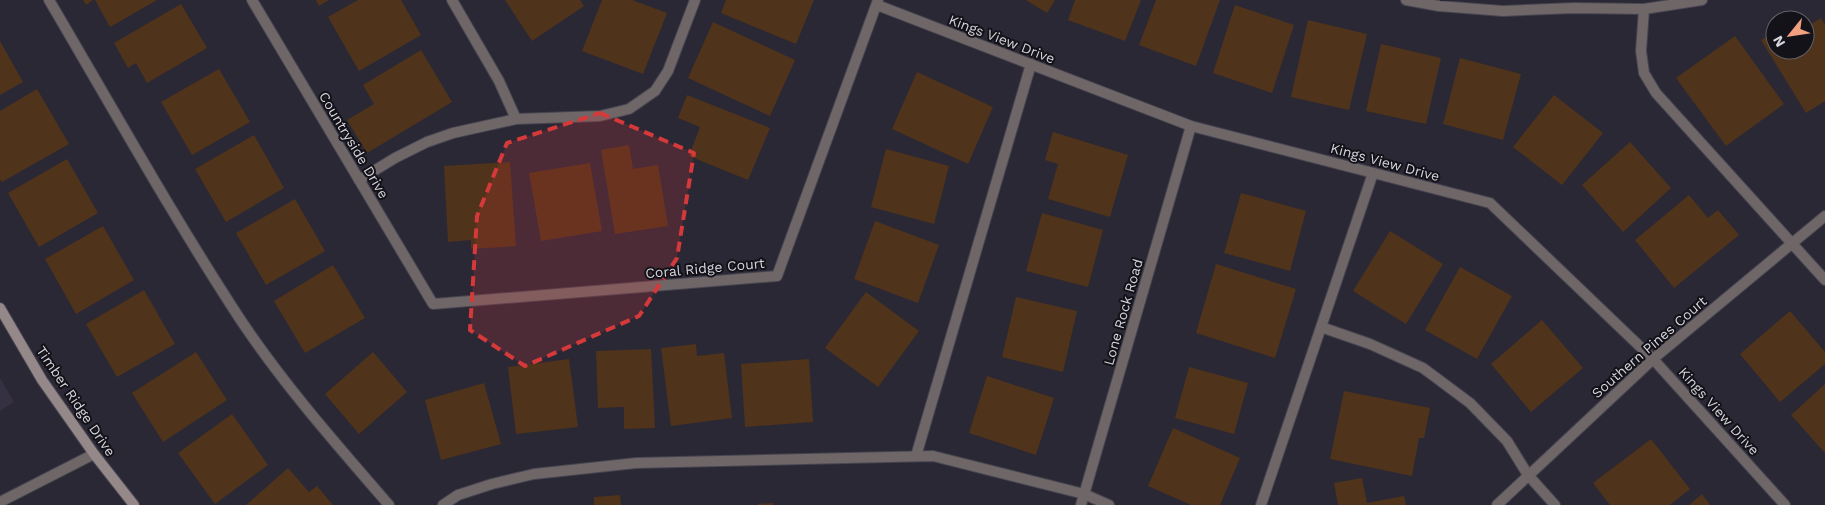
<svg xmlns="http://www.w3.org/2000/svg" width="1825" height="505" font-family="'Work Sans',sans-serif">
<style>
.built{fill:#353143}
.building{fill:#4f331a}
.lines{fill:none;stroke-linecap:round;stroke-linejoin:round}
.lane-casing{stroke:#464450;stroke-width:12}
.street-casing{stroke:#464450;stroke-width:12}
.secondary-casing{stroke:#464450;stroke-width:12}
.lane{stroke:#6e6667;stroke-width:10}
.street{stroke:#6e6667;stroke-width:10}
.secondary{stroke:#958889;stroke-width:10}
.marked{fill:#d6393a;fill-opacity:0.2;stroke:#d6393a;stroke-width:4;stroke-dasharray:10 6;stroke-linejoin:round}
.labels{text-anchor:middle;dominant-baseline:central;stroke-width:4;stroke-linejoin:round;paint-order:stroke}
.street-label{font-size:14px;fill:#d6d4dc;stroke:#131218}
</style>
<rect width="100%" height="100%" fill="#2b2835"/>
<path class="built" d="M0,378L14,402L0,411Z"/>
<path class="building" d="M83,0H93L86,5Z
M95,0H157L110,27Z
M316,0H329L319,6Z
M358,0H401L421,35L359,71L328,17Z
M505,0H580L584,6L532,41Z
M602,0H632L667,13L643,74L582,51Z
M726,0H814L796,44L721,13Z
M1026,0H1055L1047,13Z
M1075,0H1141L1125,41L1068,20Z
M1156,0H1220L1196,66L1139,45Z
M181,4L207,48L147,83L136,63L128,68L114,43Z
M1235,5L1294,25L1272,93L1213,73Z
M1821,18L1825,25V101L1806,113L1761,40L1775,31V50H1805V28Z
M1308,20L1367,34L1349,110L1291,97Z
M713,22L795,60L770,116L688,78Z
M1735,36L1784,104L1726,146L1676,78Z
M0,41L23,82L0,95Z
M1381,44L1441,58L1426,124L1366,111Z
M421,50L452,102L367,153L347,120L374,104L363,85Z
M1460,58L1521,74L1503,140L1443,124Z
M219,69L250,122L192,155L161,102Z
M917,72L993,107L968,164L892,129Z
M37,89L69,144L2,182L0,179V111Z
M687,95L770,128L748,180L689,156L700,127L678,118Z
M1554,95L1603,133L1562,185L1513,147Z
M1053,132L1128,155L1110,217L1048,199L1058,164L1045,160Z
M254,135L284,188L226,222L195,169Z
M1630,142L1671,188L1623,232L1582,185Z
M629,145L633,169L658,165L668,226L615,234L601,150Z
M886,149L949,166L934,224L871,207Z
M67,159L98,213L39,247L8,193Z
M510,162L516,246L471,249V240L448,242L444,166Z
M590,163L602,231L541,241L529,173Z
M1241,193L1306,211L1290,271L1224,253Z
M1689,195L1708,218L1718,210L1739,235L1674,288L1635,240Z
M295,199L325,251L266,285L236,233Z
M1042,213L1103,230L1088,287L1026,271Z
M875,221L939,245L918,303L854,279Z
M103,226L134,280L76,314L45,259Z
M1390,231L1443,264L1406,324L1353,291Z
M1216,264L1296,289L1275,358L1196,333Z
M333,265L365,318L305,353L274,301Z
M1460,267L1512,296L1477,359L1425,330Z
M144,290L175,344L117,377L86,324Z
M866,292L919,331L878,387L825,348Z
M1016,297L1077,311L1063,372L1002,357Z
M1790,311L1825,352V364L1780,402L1740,354Z
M1542,320L1583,368L1531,412L1491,364Z
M696,344L697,356L724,353L732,418L671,426L661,348Z
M651,349L655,428L624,429V407L598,408L596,351Z
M196,352L227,400L163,442L132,393Z
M373,352L407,392L359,434L325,394Z
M569,359L578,427L516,434L508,367Z
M809,359L813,422L745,427L741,364Z
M1189,367L1248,383L1234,434L1175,418Z
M987,376L1054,398L1036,455L969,433Z
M484,383L501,444L441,460L425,400Z
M1825,384V453L1791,415Z
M1344,391L1430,408L1424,438H1419L1412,476L1330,459Z
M232,414L268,465L215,504L178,453Z
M1173,428L1240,458L1220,505H1191L1148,486Z
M1651,439L1690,489L1670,505H1610L1593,483Z
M288,468L309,492L317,486L333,505H246Z
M1362,478L1367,503L1404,496L1406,505H1338L1334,483Z
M1702,494L1710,505H1689Z
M620,495L621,505H594V497Z
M773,503V505H758V504Z"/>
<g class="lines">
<g class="lane-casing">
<path id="lane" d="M49,0C112,107 172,215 240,319C284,385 337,445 389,505
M452,0L499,81L516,119
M1406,0L1439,6L1503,11L1574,8L1644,9L1702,0
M1644,9L1641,51L1644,73L1656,93L1825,280
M359,180L395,158L427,142L453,133L516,119L600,116L629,109L655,91L668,71L695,0
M1321,327L1370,344L1423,368L1470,403L1507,441L1528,475L1555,505
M916,456L1031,64
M443,505L458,495L492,484L534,474L636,463L933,456L1084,494L1109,505
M1261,505L1373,173"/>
</g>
<g class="street-casing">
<path id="street" d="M252,0L433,304L777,276L878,0
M877,5L1191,126L1490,203L1653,359L1785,505
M0,502L94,454
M1081,505L1191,126
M1497,505L1653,359L1825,216"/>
</g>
<g class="secondary-casing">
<path id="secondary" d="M0,308L42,380L94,454L134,505"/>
</g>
<use href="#lane" class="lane"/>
<use href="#street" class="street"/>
<use href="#secondary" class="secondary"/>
</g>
<path class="marked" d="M600,113L694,153L677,258L639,316L525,366L470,330L477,216L507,143Z"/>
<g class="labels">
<g class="street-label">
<text transform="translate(1002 39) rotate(21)">Kings View Drive</text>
<text transform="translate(354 145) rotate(59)">Countryside Drive</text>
<text transform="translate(1385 162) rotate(15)">Kings View Drive</text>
<text transform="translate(705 268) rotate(-5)">Coral Ridge Court</text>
<text transform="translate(1123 312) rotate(-74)">Lone Rock Road</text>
<text transform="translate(1649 347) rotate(-41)">Southern Pines Court</text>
<text transform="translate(76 401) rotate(56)">Timber Ridge Drive</text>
<text transform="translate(1719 411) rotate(48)">Kings View Drive</text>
</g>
</g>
<g transform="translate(1790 35) rotate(240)"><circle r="24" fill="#131218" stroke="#616066"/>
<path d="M0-4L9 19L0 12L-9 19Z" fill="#f2a080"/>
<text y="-8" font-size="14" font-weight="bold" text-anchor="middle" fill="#d6d4dc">N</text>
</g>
</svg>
